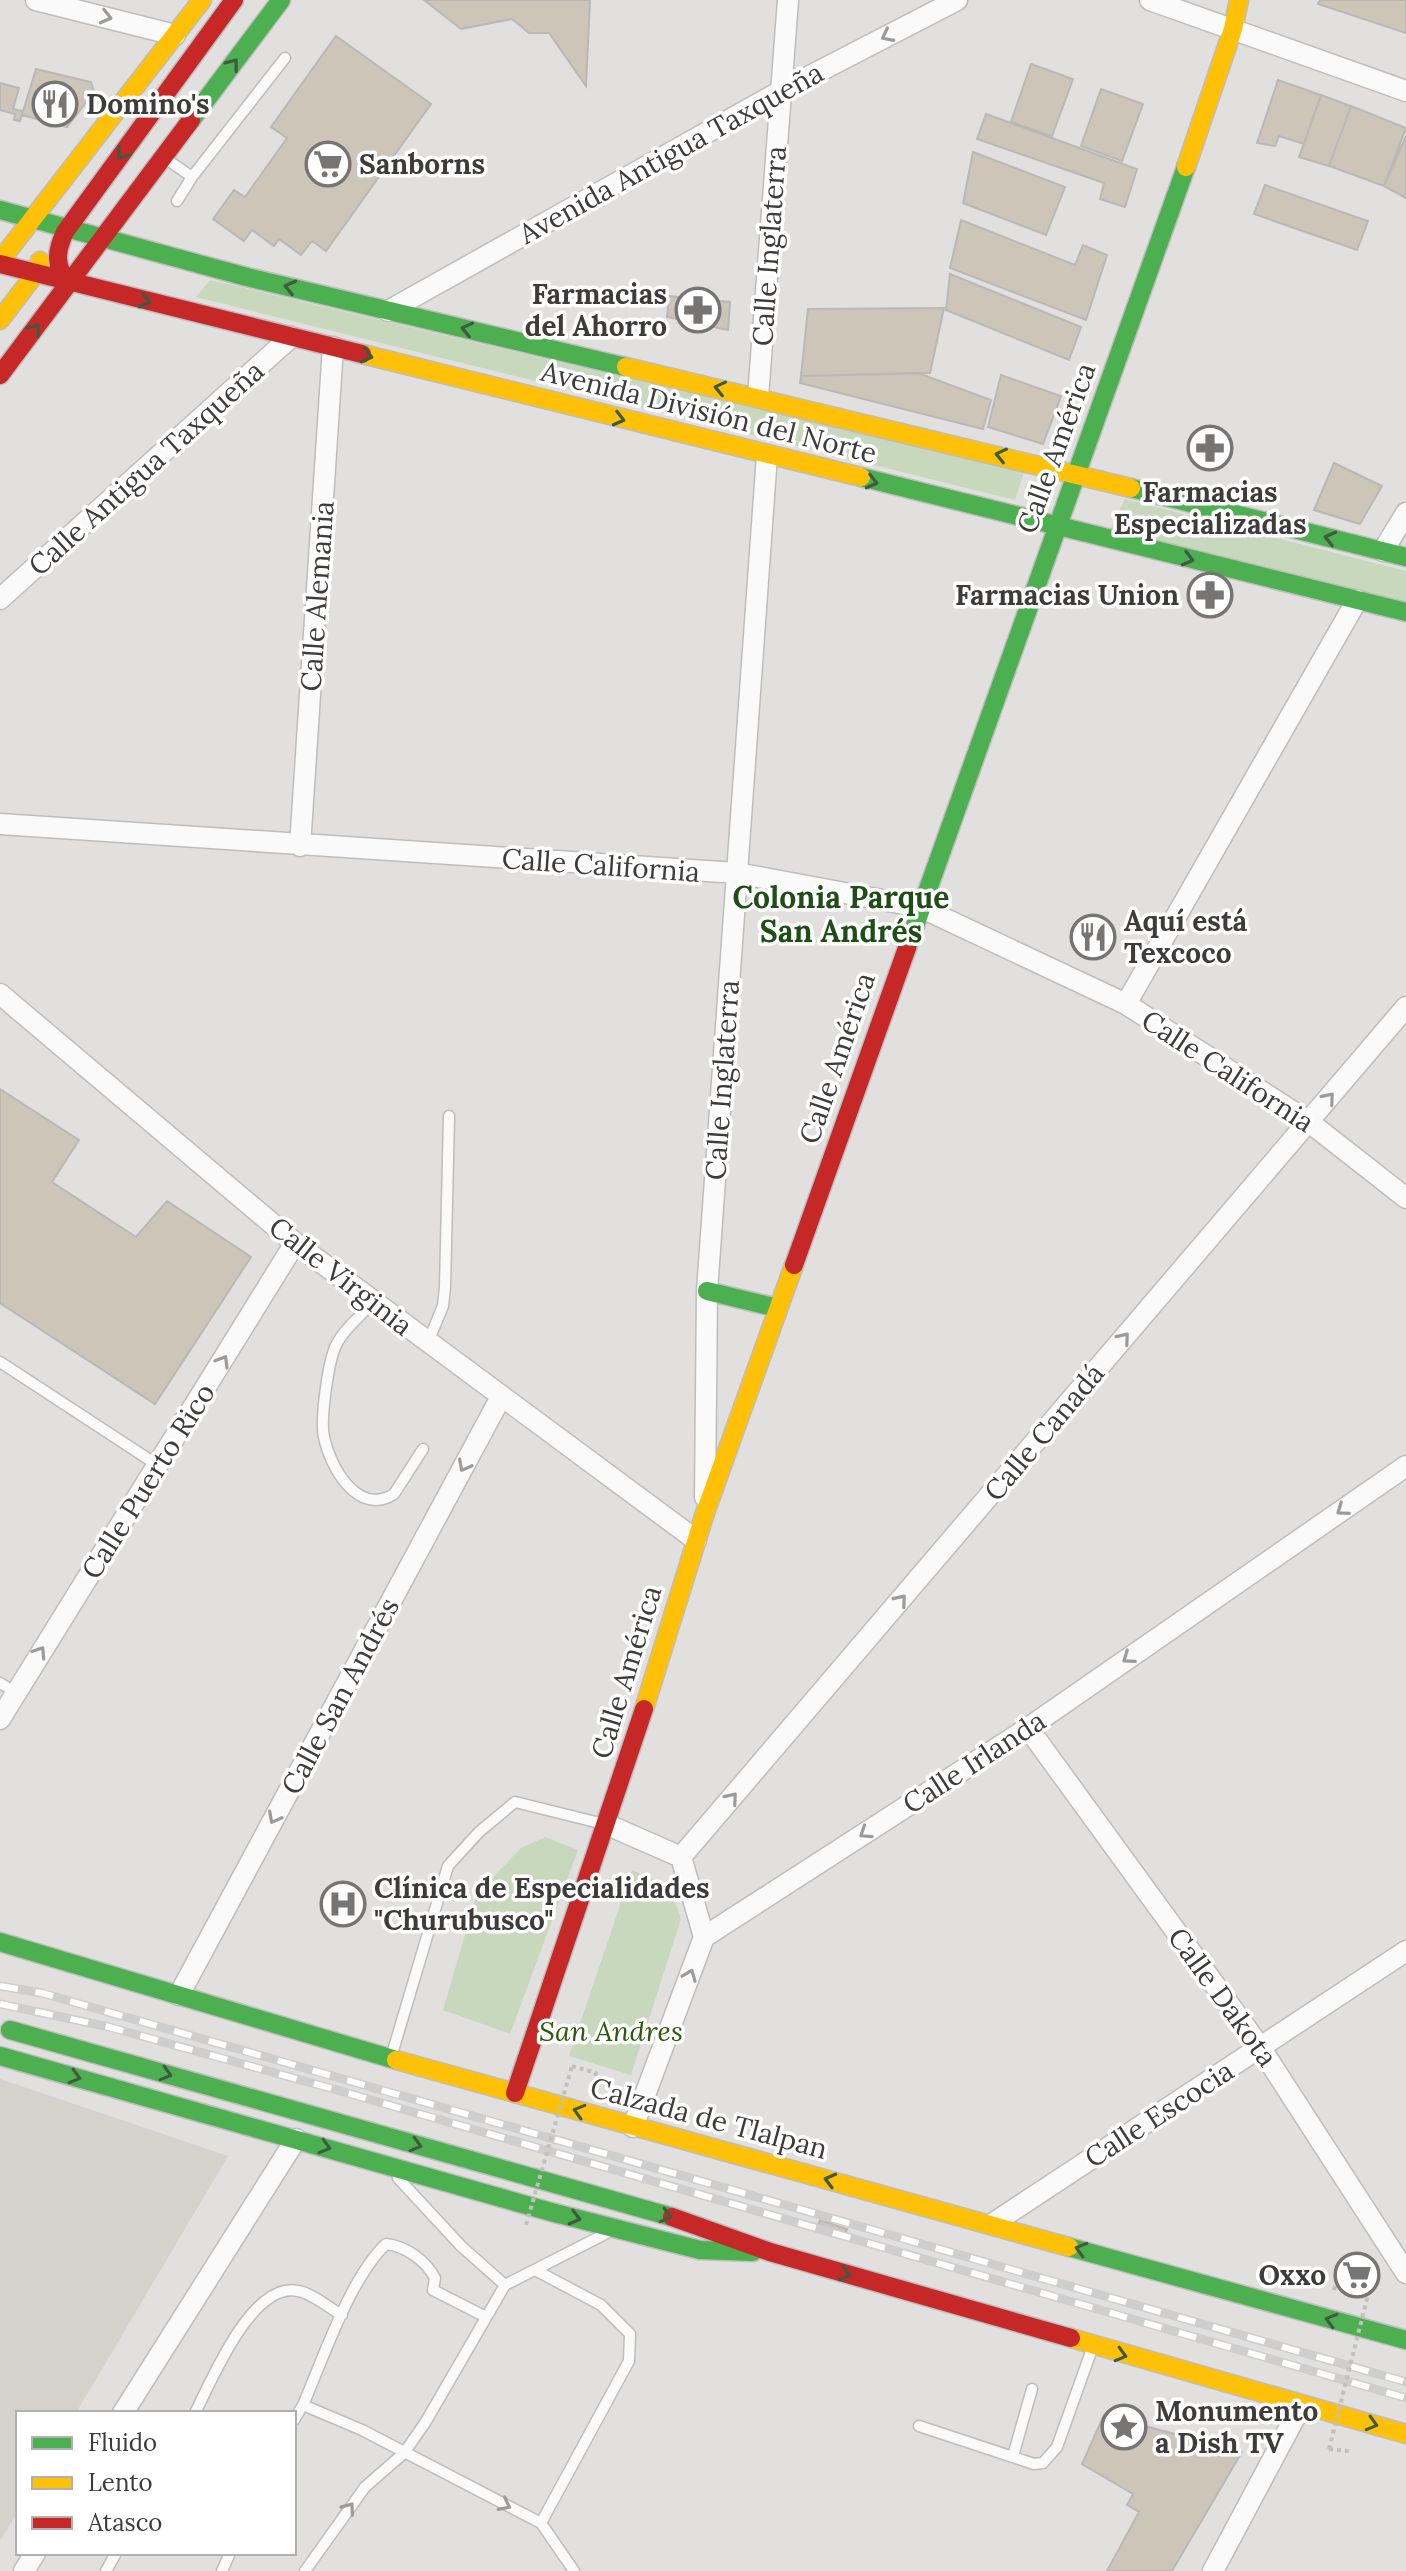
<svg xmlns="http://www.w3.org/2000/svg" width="1406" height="2571" font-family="Lora,serif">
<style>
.built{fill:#d5d2cc}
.green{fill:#c7d8bd}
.building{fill:#ccc5b8;stroke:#b9b8b7;stroke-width:2}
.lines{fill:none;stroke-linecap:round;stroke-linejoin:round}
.lane-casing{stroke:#bebdbc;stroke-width:13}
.street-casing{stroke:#bebdbc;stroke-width:23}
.fast-casing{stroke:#bebdbc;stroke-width:21}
.slow-casing{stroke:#bebdbc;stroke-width:21}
.jam-casing{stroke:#bebdbc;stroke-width:21}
.path{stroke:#c1c0bf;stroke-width:4;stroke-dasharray:4 4;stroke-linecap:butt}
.lane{stroke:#fafafa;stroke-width:10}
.street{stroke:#fafafa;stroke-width:20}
.fast{stroke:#4caf50;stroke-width:18}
.slow{stroke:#ffc107;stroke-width:18}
.jam{stroke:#c62828;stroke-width:18}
.rail-casing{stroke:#cfcece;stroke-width:9}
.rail{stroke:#fff;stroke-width:6;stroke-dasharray:18;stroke-linecap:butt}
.path-bridge{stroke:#c1c0bf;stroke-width:4;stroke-dasharray:4 4;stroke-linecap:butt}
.oneway{stroke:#9c9b9a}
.oneway2{stroke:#415940}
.labels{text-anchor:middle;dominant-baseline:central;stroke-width:7;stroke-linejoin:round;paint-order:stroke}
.poi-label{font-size:28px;font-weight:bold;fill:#3d3c3b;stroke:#fff;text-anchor:start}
.street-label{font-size:28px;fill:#3d3c3b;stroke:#fff}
.park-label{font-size:28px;font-style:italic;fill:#2b5a08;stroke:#fff}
.neighbourhood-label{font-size:30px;font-weight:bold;fill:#1e4d16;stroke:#fff}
</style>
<rect width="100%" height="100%" fill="#e1e0de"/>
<path class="built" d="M0,2079L228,2156L76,2413H18V2511L0,2541Z"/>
<path class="green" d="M210,280L1024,472L1015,500L196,297Z
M1125,499L1406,571V602L1110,530Z
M545,1837L578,1850L510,2034L443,2010L477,1894L521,1848Z
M632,1870L670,1887L681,1919L631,2075L569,2056Z"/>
<path class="building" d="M424,0H590L586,86L549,33H529L512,19L461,29Z
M1320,0H1406V33L1318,4Z
M336,36L431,104L326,251L312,241L301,255L279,239L274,246L252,230L244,241L213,219L234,190L245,197L287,138L271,127Z
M1031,64L1073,79L1052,136L1011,122Z
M36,69L91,82L94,92L67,127L22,115Z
M1278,80L1321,95L1304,144L1279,136L1275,146L1257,143Z
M0,83L19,88L13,109L23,111L20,121L14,120L15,114L0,110Z
M1101,89L1143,104L1122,161L1081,146Z
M1321,95L1351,106L1329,166L1299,157Z
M1351,106L1406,128L1384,186L1329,166Z
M986,114L1137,169L1125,207L1100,199L1104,183L977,139Z
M1406,136V198L1384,186Z
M973,152L1065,187L1046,235L963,203Z
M1265,185L1368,221L1357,250L1254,214Z
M961,220L1075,265L1083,245L1107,255L1086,320L950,268Z
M950,274L1081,327L1069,360L946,310Z
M669,296L730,302L728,330L667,317Z
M944,308L930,373L801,376L808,309Z
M918,373L991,400L983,429L800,383L801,376Z
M1001,375L1061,396L1043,444L988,427Z
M1334,463L1382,486L1360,524L1314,510Z
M0,1089L79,1140L52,1182L136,1237L167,1201L251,1257L155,1404L0,1303Z
M820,2220L847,2229L845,2234L818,2225Z
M1104,2415L1242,2452L1172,2571H1107L1139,2512L1127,2505L1133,2494L1082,2464Z"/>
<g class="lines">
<g class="lane-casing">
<path id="lane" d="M165,158L192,177L177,201
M192,177L285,58
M373,1302C361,1316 340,1332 334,1350C328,1367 320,1420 324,1437C330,1467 358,1517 394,1494L423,1449
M428,1342L443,1306L445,1287L449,1116
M0,1362L159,1466
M0,1683L15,1692
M392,2054L448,1866L479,1832L515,1802L604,1824
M537,2271L601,2305L630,2334L629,2361L541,2523
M505,2285L607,2233
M303,2405C323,2359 350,2278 386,2244C406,2246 426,2261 435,2278L433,2290L484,2316
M195,2413C212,2380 252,2281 298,2291C312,2293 329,2308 342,2315
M294,2420L303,2405L362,2430L541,2523L574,2571
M919,2426L1034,2464L1043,2463L1057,2447L1092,2349
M1013,2456L1032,2389
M106,2571L116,2553
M222,2571L230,2553
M305,2571L365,2487L404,2453L425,2423L505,2285L461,2246L398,2178"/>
</g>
<g class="street-casing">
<path id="street" d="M36,0L175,35
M1150,0L1406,91
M388,311L781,91L957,0
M758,397L788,0
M1383,551L1406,513
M0,599L291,337
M0,824L737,873L920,907L1126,1004L1309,1122L1406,1198
M300,846L333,347
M0,994L295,1243L696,1540
M1126,1004L1357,600
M705,1497L707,1291L767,455
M0,1719L295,1243
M1028,1728L1260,2047L1406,2273
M608,1825L681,1857L704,1937
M681,1857L1406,1007
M179,1995L501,1397
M633,2127L704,1937L1028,1728L1406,1466
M992,2224L1406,1951
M123,2413L296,2139
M24,2571L35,2553
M1213,2571L1301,2406"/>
</g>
<g class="fast-casing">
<path id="fast" d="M191,120L281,0
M0,210L247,277L626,367
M861,477L1406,612
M1131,488L1406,557
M907,948L1186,167
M707,1291L778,1308
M0,1942L396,2060
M10,2030L672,2217
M0,2056L551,2212L700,2250L753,2252
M1069,2247L1406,2340"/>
</g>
<g class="slow-casing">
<path id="slow" d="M1186,167L1233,29L1239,0
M0,261L202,0
M0,320L35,274L40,261
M362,354L861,477
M626,367L1131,488
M644,1709L705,1513L794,1265
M396,2060L1069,2247
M1071,2338L1406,2434"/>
</g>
<g class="jam-casing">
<path id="jam" d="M0,264L362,354
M69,283C54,267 56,251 65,232L234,0
M0,375L191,120
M794,1265L907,948
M515,2093L644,1709
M672,2217L770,2252L1071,2338"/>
</g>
<path class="path" d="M572,2066L596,2073L592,2085
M1334,2290L1339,2274L1371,2283
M1329,2449L1347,2451L1348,2448"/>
<use href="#lane" class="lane"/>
<use href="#street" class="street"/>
<use href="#fast" class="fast"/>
<use href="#slow" class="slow"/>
<use href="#jam" class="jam"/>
<g class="rail-casing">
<path id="rail" d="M0,1986L42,1993L115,2014L1406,2382
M0,2004L109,2027L337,2090L1406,2398"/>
</g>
<use href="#rail" class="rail"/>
<path class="path-bridge" d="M526,2225L572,2066
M1329,2449L1371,2283"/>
</g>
<defs><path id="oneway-chevron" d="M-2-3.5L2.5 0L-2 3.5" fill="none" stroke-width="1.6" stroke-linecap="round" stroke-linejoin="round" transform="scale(2)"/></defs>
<g class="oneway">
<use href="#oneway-chevron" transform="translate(106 17) rotate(14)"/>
<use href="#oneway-chevron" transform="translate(887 36) rotate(153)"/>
<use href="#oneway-chevron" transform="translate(1329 1098) rotate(-50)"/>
<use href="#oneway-chevron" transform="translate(1124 1338) rotate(-50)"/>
<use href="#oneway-chevron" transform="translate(223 1361) rotate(-59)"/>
<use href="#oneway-chevron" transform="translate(464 1466) rotate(118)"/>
<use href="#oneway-chevron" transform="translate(1342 1510) rotate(145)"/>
<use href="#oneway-chevron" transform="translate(901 1600) rotate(-50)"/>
<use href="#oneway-chevron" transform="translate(40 1652) rotate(-57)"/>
<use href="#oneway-chevron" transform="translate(1128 1658) rotate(145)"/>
<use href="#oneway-chevron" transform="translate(732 1798) rotate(-50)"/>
<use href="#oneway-chevron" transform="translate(274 1818) rotate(118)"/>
<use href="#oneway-chevron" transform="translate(865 1833) rotate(147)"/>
<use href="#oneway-chevron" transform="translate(690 1975) rotate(-69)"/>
<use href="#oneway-chevron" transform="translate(505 2505) rotate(27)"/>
<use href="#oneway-chevron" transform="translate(349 2508) rotate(-54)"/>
</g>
<g class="oneway2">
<use href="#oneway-chevron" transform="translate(233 64) rotate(-53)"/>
<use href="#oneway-chevron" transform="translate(122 154) rotate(126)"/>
<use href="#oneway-chevron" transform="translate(290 287) rotate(-166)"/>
<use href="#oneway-chevron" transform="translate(145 301) rotate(14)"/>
<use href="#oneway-chevron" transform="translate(35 329) rotate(-53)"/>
<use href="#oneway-chevron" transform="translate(467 329) rotate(-167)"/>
<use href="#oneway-chevron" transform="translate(367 356) rotate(14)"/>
<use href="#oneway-chevron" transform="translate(720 388) rotate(-167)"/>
<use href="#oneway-chevron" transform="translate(619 419) rotate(14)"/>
<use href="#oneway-chevron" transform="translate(1001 455) rotate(-167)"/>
<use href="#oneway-chevron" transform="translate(872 482) rotate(14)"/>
<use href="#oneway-chevron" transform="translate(1330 538) rotate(-166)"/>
<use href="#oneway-chevron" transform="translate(1188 559) rotate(14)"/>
<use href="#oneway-chevron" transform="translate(166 2074) rotate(16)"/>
<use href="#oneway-chevron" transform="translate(75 2077) rotate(16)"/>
<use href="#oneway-chevron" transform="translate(579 2111) rotate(-164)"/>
<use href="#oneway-chevron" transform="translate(416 2145) rotate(16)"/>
<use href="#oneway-chevron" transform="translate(325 2147) rotate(16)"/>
<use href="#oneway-chevron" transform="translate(830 2180) rotate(-165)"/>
<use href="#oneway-chevron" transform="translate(666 2216) rotate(16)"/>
<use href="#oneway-chevron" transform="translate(575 2218) rotate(14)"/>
<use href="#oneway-chevron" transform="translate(1081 2249) rotate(-164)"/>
<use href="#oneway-chevron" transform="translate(845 2274) rotate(16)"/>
<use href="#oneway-chevron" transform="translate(1331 2320) rotate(-164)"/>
<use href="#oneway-chevron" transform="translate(1121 2355) rotate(16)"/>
<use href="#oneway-chevron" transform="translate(1372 2424) rotate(16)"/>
</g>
<defs>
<g id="restaurant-ring" transform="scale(2.3)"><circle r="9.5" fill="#fff" stroke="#767574" stroke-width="1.5"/><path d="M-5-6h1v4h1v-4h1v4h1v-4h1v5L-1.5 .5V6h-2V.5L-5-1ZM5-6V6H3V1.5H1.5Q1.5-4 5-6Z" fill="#767574"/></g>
<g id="supermarket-ring" transform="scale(2.3)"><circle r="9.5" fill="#fff" stroke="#767574" stroke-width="1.5"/><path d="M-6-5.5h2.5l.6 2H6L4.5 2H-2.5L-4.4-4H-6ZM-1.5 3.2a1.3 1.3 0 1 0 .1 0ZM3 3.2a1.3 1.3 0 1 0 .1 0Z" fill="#767574"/></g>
<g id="pharmacy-ring" transform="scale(2.3)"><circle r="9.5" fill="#fff" stroke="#767574" stroke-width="1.5"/><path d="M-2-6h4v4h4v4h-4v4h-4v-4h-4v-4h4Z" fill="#767574"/></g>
<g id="hospital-ring" transform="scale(2.3)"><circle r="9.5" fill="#fff" stroke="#767574" stroke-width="1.5"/><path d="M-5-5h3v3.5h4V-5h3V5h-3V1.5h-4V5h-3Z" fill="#767574"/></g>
<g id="sight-ring" transform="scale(2.3)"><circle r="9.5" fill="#fff" stroke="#767574" stroke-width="1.5"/><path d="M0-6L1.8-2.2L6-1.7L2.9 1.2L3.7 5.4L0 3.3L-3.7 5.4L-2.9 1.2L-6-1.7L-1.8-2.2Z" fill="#767574"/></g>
</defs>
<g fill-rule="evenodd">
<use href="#restaurant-ring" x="55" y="104"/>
<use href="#supermarket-ring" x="328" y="164"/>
<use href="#pharmacy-ring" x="698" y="310"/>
<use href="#pharmacy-ring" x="1210" y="448"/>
<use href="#pharmacy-ring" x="1210" y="595"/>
<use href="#restaurant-ring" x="1093" y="937"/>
<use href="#hospital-ring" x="343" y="1904"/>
<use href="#supermarket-ring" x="1357" y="2275"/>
<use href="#sight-ring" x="1124" y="2427"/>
</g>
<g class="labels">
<g class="poi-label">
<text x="86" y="104">Domino's</text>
<text x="359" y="164">Sanborns</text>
<text x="667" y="294" text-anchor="end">Farmacias<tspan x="667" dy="32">del Ahorro</tspan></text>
<text x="1210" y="492" text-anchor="middle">Farmacias<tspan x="1210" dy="32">Especializadas</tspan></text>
<text x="1179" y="595" text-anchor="end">Farmacias Union</text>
<text x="1124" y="921">Aquí está<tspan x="1124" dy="32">Texcoco</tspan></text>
<text x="374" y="1888">Clínica de Especialidades<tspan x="374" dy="32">"Churubusco"</tspan></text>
<text x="1326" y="2275" text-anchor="end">Oxxo</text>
<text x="1155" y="2411">Monumento<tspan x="1155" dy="32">a Dish TV</tspan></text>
</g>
<g class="street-label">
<text transform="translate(671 153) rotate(-29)">Avenida Antigua Taxqueña</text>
<text transform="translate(769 246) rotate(-86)">Calle Inglaterra</text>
<text transform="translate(709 412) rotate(14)">Avenida División del Norte</text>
<text transform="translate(1056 448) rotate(-70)">Calle América</text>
<text transform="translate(146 468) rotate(-42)">Calle Antigua Taxqueña</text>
<text transform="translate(317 596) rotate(-86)">Calle Alemania</text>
<text transform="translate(601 865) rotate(4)">Calle California</text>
<text transform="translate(837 1058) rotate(-71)">Calle América</text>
<text transform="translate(1228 1071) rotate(33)">Calle California</text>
<text transform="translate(722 1080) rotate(-86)">Calle Inglaterra</text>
<text transform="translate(341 1276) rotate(38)">Calle Virginia</text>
<text transform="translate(1044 1432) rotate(-50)">Calle Canadá</text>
<text transform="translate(148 1481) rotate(-58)">Calle Puerto Rico</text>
<text transform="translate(626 1672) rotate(-73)">Calle América</text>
<text transform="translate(340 1696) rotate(-62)">Calle San Andrés</text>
<text transform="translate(974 1762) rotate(-33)">Calle Irlanda</text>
<text transform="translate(1223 1997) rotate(54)">Calle Dakota</text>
<text transform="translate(1159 2114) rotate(-33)">Calle Escocia</text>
<text transform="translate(709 2118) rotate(15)">Calzada de Tlalpan</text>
</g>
<g class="park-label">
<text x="611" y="2031">San Andres</text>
</g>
<g class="neighbourhood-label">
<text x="841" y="897">Colonia Parque<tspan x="841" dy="34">San Andrés</tspan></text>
</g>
</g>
<rect x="16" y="2411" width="280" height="144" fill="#ffffff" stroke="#b1b1b1" stroke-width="2"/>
<rect x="32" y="2437" width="40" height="12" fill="#4caf50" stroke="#b1b1b1" stroke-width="2"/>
<text x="88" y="2451" font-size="24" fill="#3d3c3b">Fluido</text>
<rect x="32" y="2477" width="40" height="12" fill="#ffc107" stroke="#b1b1b1" stroke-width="2"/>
<text x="88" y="2491" font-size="24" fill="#3d3c3b">Lento</text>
<rect x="32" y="2517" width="40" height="12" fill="#c62828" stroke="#b1b1b1" stroke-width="2"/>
<text x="88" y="2531" font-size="24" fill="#3d3c3b">Atasco</text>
</svg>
